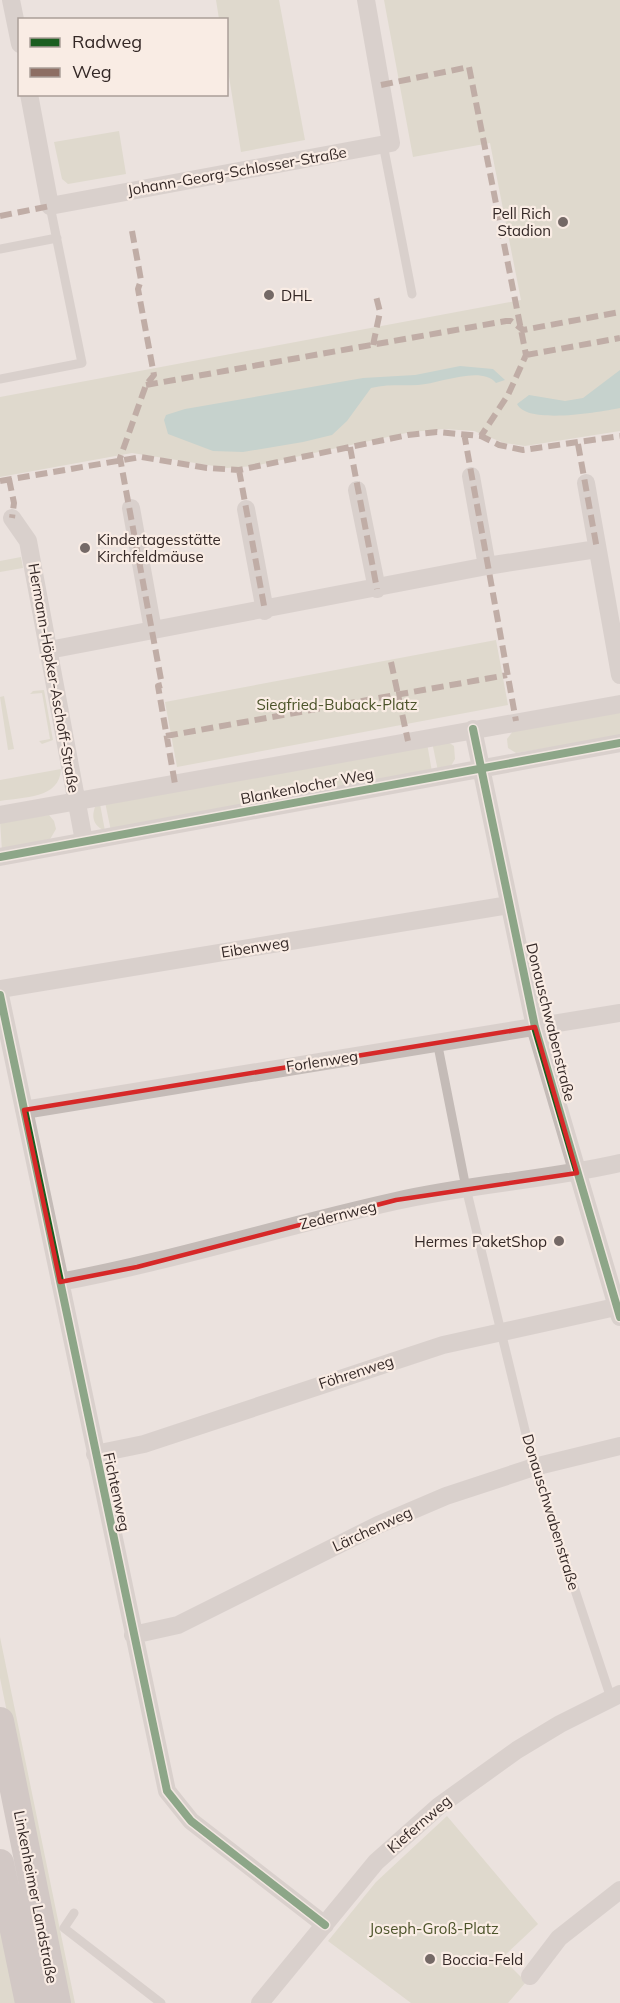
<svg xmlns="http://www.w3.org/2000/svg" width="620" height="2003" font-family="Mulish,sans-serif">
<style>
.green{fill:#d0cfb8}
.water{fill:#9abeb8}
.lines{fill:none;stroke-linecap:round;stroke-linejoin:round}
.lane{stroke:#c4bbb7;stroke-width:9}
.street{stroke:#c4bbb7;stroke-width:18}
.primary{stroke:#b3a9a6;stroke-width:28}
.quiet{stroke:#8d6e63;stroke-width:6;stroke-dasharray:12 6;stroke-linecap:butt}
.cycleway-casing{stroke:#f9ece4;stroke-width:11}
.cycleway{stroke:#1b5e20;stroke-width:8}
.marked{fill:none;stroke:#d62828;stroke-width:4.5;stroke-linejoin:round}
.poi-dot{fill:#746966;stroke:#f9ece4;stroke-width:2}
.labels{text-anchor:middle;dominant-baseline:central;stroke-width:4.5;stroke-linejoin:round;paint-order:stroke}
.street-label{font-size:15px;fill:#342826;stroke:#f9ece4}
.poi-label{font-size:15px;fill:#342826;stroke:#f9ece4;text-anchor:start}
.park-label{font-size:15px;fill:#4b5329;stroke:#f9ece4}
</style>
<rect width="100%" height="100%" fill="#ebe2de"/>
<path class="green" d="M216,0H279L305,140L241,152L227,64L226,20L219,19Z
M384,0H620V431L525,446L504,443L474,431L444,429L411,432L254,466L227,468L132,453L0,477V397L521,300L490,143L413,157Z
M119,131L126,174L68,184L62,179L54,142Z
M21,557L23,568L0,572V561Z
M496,640L508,705L177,767L165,702Z
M44,690L53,740L42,744L39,741L50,739L42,693L30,694L33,691Z
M4,696L14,749L8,750L0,697Z
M620,710V736L516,753L508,748L507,739L513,731Z
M432,742H448L454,746L455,759L451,766L438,771Z
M427,743L432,772L111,831L105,802Z
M61,769C60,799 23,797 0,801V780Z
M100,804L105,831C94,826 91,818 95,807Z
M49,815L54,821L56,829L49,841L2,851L0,821Z
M0,1637L75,2003H66L0,1678Z
M447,1816L538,1924L502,1958L526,1982L508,2003H411L328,1941L376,1882Z
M0,1906L20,2003H0Z"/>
<path class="water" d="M460,366L493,369L505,380L496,383C481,365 439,384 418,385C402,386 387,384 371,388L347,421L332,435L303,442L243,452L213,451L168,434L164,420L166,415L185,409L363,378L415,375Z
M620,370V408C600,412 527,425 517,404L529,395L565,401L583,398Z"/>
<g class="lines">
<path class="lane" d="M383,144L412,294
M0,249L57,238
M0,379L82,363L50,206
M437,1041L466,1188L534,1467L611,1698
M74,1913L64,1928L161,2003"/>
<path class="street" d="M11,0L20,44
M29,94L50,206L391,143L366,0
M471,476L487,566
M586,483L620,675
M357,490L377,589
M131,508L153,630
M246,509L265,611
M12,518L28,541L84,841
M49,650L487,566L597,549
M473,729L535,1027L620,1317
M0,815L620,704
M0,857L620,743
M0,989L509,905
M0,995L167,1791L191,1821L325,1925
M24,1110L620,1013
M60,1282C173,1261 283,1226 396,1201C470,1184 546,1180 620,1163
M95,1454L144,1444L443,1345L620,1306
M133,1635L178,1625L378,1525L446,1496L534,1467L620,1446
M530,1976L559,1938L620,1890
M260,2003L376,1862L439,1806L517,1750L560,1724L620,1694"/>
<path class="primary" d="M0,1721L57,2003
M0,1863L29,2003"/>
<path class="quiet" d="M381,85L469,67L526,355L508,395L481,436
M0,216L50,206
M132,231L141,280L138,289L154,375L146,385L120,458L162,685L158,686L175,784
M373,345L380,312L376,296
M526,355L620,338
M146,385L506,321H511L523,330L620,312
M464,433L516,721
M578,444L597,549
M350,447L377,589
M239,470L265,611
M9,479L14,503L12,518
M0,481L141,457L207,468L239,470L408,435L437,432L481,436L499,445L523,450L620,436
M391,662L408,741
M166,736L507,675"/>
<g class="cycleway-casing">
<path id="cycleway" d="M473,729L535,1027L620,1317
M0,857L620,743
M0,995L167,1791L191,1821L325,1925"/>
</g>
<use href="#cycleway" class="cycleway"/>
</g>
<path d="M0 0H620V2003H0ZM535,1027L577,1173L396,1200L137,1267L60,1282L24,1110Z" fill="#ebe2de" fill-opacity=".55" fill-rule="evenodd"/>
<path class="marked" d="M535,1027L577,1173L396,1200L137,1267L60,1282L24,1110Z"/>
<g class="poi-dot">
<circle cx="563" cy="222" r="6"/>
<circle cx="269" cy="295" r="6"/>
<circle cx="85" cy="548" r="6"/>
<circle cx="559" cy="1241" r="6"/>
<circle cx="430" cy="1959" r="6"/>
</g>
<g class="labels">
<g class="street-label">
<text transform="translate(237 171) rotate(-10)">Johann-Georg-Schlosser-Straße</text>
<text transform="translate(54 678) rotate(80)">Hermann-Höpker-Aschoff-Straße</text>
<text transform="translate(307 786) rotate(-11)">Blankenlocher Weg</text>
<text transform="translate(255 947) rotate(-9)">Eibenweg</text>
<text transform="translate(551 1022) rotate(76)">Donauschwabenstraße</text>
<text transform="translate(322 1061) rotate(-9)">Forlenweg</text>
<text transform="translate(338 1215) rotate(-14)">Zedernweg</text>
<text transform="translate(356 1372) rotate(-18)">Föhrenweg</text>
<text transform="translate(117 1492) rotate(78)">Fichtenweg</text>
<text transform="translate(551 1512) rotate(73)">Donauschwabenstraße</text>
<text transform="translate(372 1529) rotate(-25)">Lärchenweg</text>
<text transform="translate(419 1824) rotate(-41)">Kiefernweg</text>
<text transform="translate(36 1897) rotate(79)">Linkenheimer Landstraße</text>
</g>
<g class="poi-label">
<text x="551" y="213" text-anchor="end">Pell Rich<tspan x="551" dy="17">Stadion</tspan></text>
<text x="281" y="295">DHL</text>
<text x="97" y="539">Kindertagesstätte<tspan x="97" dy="17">Kirchfeldmäuse</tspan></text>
<text x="547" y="1241" text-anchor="end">Hermes PaketShop</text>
<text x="442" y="1959">Boccia-Feld</text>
</g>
<g class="park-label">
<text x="337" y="704">Siegfried-Buback-Platz</text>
<text x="434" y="1928">Joseph-Groß-Platz</text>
</g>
</g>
<rect x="18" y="18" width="210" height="78" fill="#f9ece4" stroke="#aa9e98" stroke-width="1.5"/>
<rect x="30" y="38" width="30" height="9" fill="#1b5e20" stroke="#aa9e98" stroke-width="1.5"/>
<text x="72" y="48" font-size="18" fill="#342826">Radweg</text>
<rect x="30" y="68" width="30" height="9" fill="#8d6e63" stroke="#aa9e98" stroke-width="1.5"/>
<text x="72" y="78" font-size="18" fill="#342826">Weg</text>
</svg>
